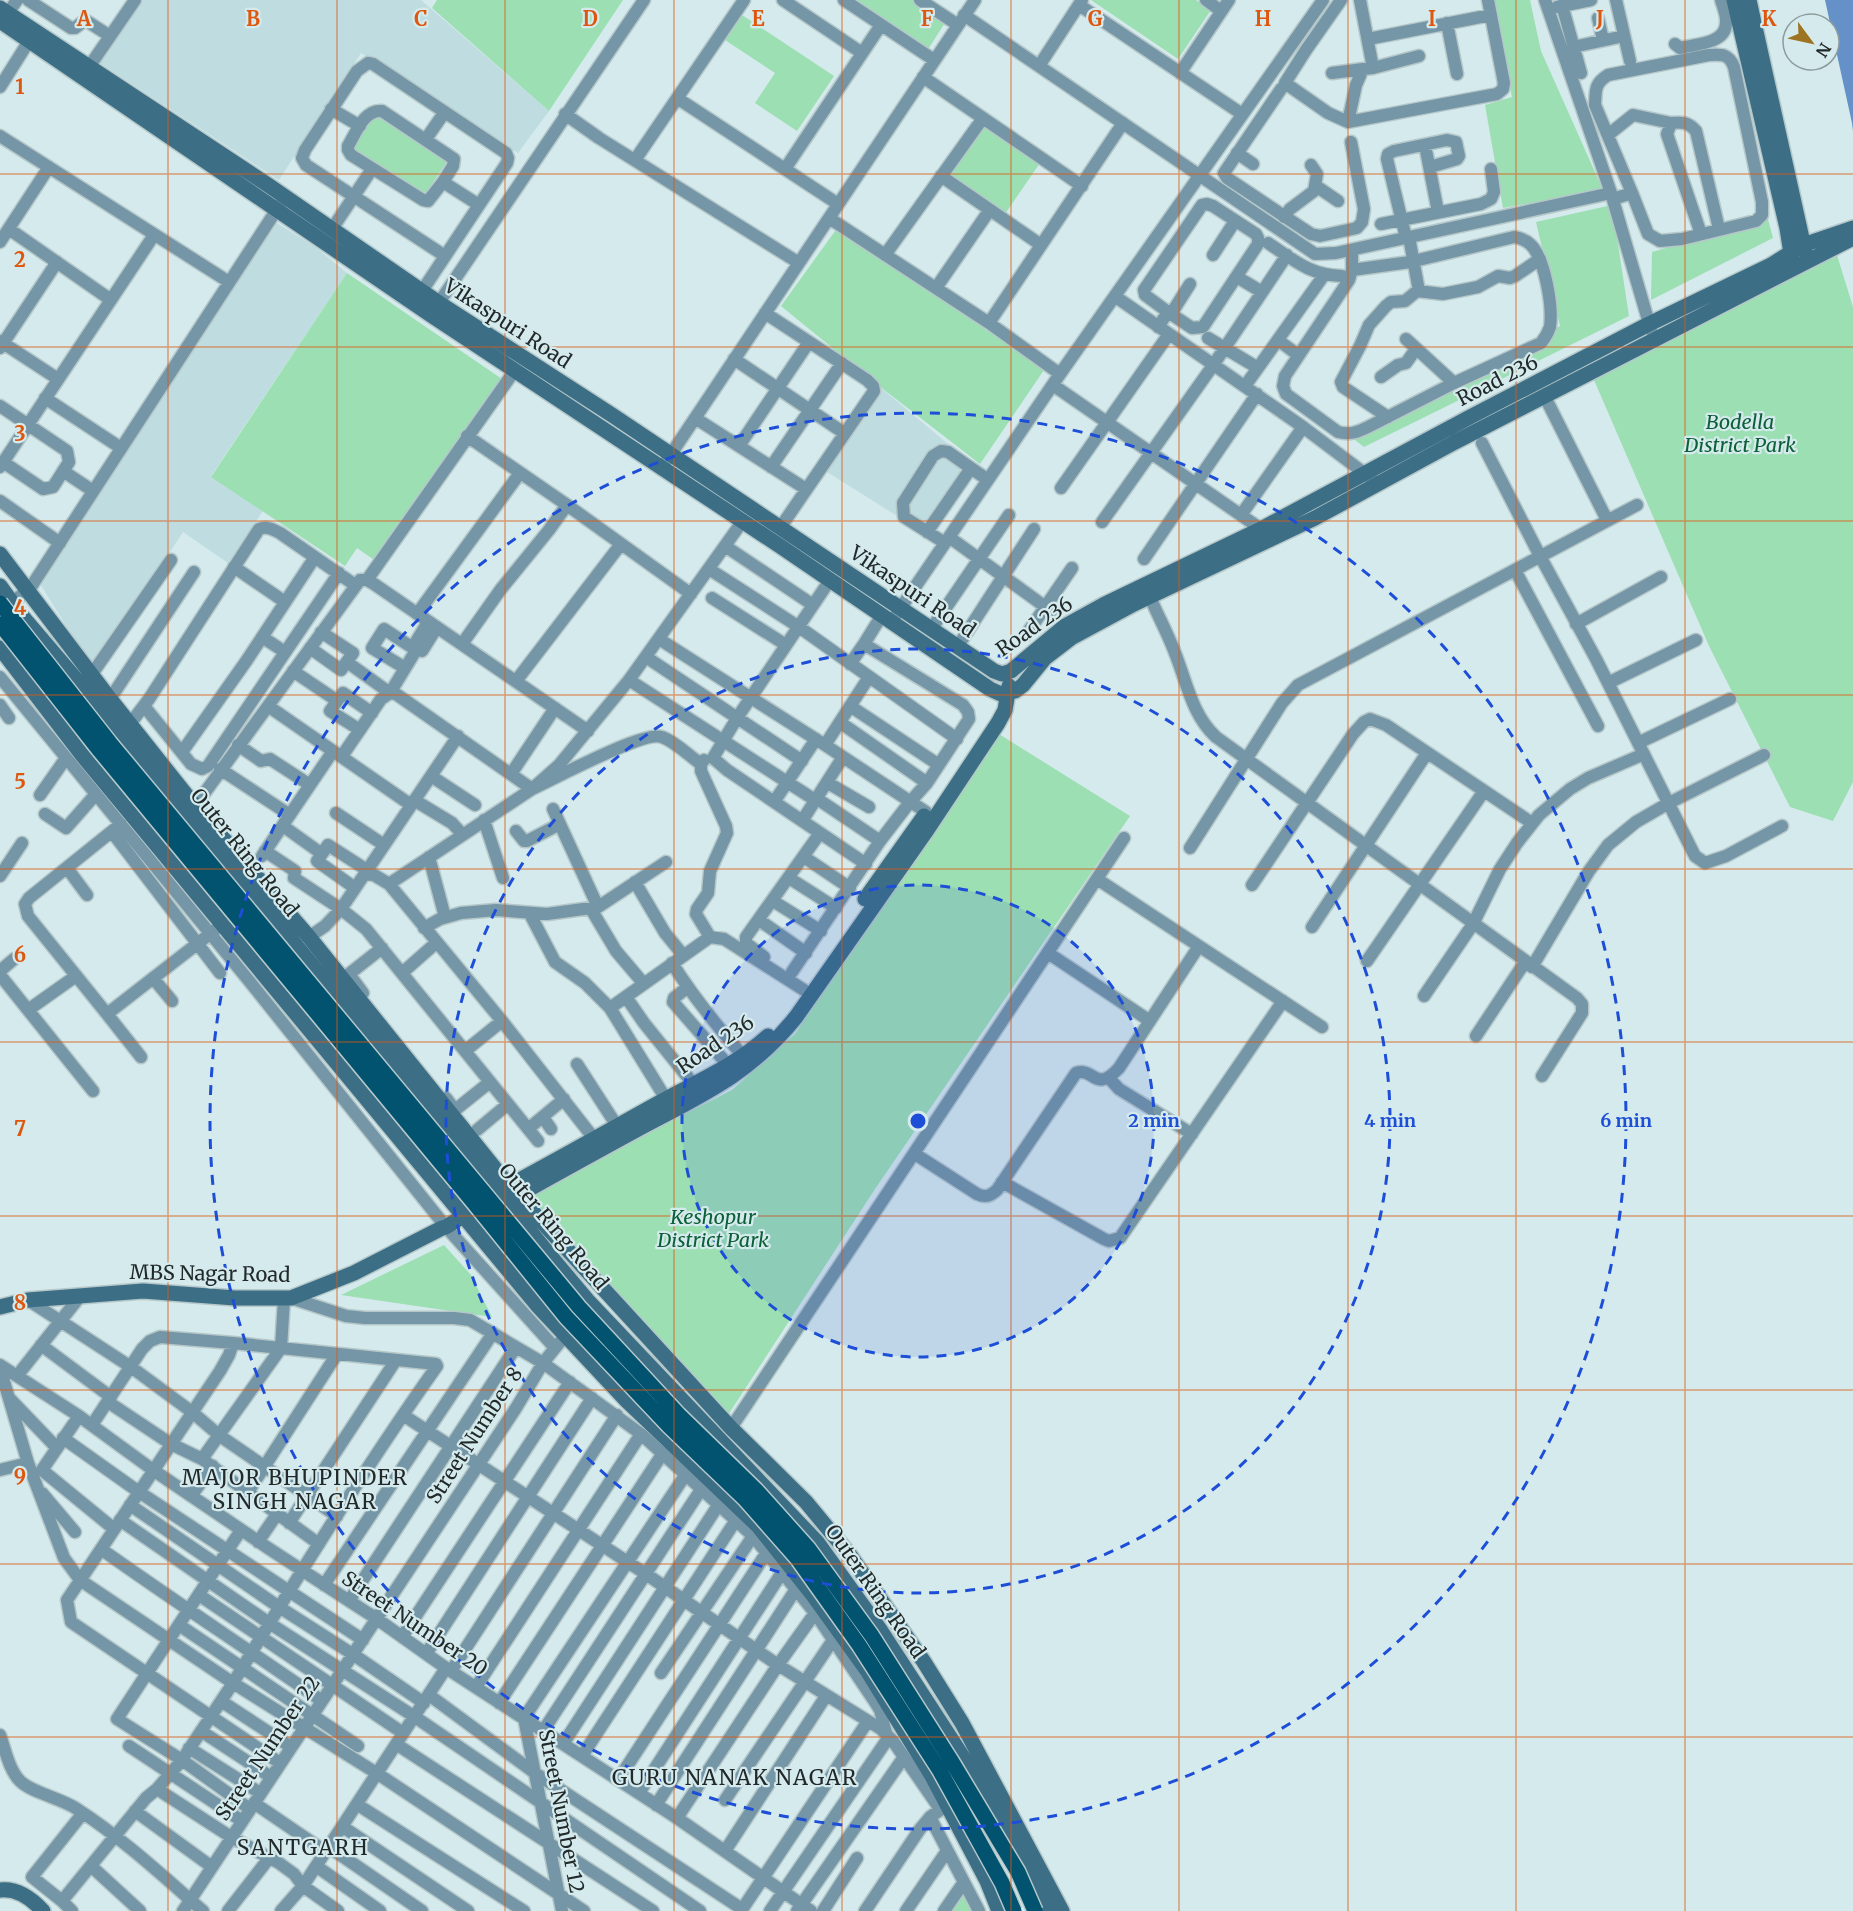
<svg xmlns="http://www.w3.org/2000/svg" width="1853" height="1911" font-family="Merriweather,serif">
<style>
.built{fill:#bfdde0}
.green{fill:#9cdfb3}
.water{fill:#6590c8}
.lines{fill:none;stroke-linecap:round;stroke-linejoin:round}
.street-casing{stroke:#b5c7c9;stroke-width:15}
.secondary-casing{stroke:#b5c7c9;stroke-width:18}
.street{stroke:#7596a6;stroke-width:12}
.secondary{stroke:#3c6f86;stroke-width:15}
.primary-bridge-casing{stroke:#b5c7c9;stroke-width:18;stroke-linecap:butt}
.primary-bridge{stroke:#01536f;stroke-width:15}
.grid{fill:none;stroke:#de570e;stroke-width:1.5;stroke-opacity:0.55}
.ring{fill:none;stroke:#1d4ed8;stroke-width:3;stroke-dasharray:10 8}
.labels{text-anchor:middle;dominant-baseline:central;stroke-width:4.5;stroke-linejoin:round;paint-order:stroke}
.street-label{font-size:20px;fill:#21292a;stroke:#d5eaec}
.park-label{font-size:20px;font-style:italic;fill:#0c6037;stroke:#d5eaec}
.neighbourhood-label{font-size:21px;letter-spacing:1.5px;fill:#21292a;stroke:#d5eaec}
.grid-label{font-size:20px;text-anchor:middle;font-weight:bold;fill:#de570e;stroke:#d5eaec;stroke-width:4.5;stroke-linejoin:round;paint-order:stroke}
.centre{fill:#1d4ed8;stroke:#d5eaec;stroke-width:3}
.ring-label{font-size:18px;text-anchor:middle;font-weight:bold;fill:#1d4ed8;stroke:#d5eaec;stroke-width:4.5;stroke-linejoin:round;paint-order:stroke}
</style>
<rect width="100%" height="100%" fill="#d5eaec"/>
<path class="built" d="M143,0H421L549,111L518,153L361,53L279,180L100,63Z
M275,222L314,246L347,273L211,476L263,511L228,563L183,532L93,669L37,579Z
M874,382L978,469L932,538L816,465Z"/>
<path class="green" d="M437,0H623L549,111L432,8Z
M849,0H921L948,18L927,51Z
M1091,0H1196L1211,10L1178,59Z
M1491,0H1530L1541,51L1603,190L1503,208L1485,105L1512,97Z
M742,15L834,76L797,131L755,103L775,73L725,40Z
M376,109L450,157L424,196L351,148Z
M980,122L1040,163L1005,214L945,174Z
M1612,205L1629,316L1364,447L1346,433L1560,326L1536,222Z
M1768,219L1773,238L1651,300L1652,252Z
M838,227L1044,370L980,464L874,382L781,306Z
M1837,255L1853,307V782L1833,821L1790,807L1709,646L1594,380Z
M347,273L502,379L380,564L357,548L345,566L211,477Z
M999,734L1130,816L875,1189L728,1415L528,1194L732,1090L795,1034Z
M444,1245L471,1275L492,1317L341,1295Z
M966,1890L975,1911H951Z"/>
<path class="water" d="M1825,0H1853V131L1852,123Z"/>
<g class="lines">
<g class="street-casing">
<path id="street" d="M28,0L71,28H75L85,20L110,36
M783,0L862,53
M844,0L934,60
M920,0L958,25
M1206,0L1221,11
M1341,0L1306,50L1285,83L1328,113L1348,122L1356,85L1363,69L1373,68
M1360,0L1373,68L1419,56
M1545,0L1611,193L1651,330
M1616,0L1630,61
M1079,5L1242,114
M1562,5L1581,73
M1557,7L1591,0
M8,13L17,0
M964,15L1315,254L1336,253L1611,193
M1598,18L1603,40
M1447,23L1457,74
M1368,39L1491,15
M1675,44L1680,48C1695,44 1726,44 1726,23C1727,16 1723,7 1721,0
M1573,47L1624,36
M1039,66L1082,0
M89,67L135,0
M1180,73L1229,0
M1332,73L1363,69
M923,77L1082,186
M0,87L29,41L32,34
M1281,89L1224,173L1227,178L1311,234L1320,236L1357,228L1362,222L1364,209L1351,142
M677,98L838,204
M331,109L360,126
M565,114L599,138L799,263
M1348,122L1497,94L1503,89L1504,83L1488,0
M1608,135L1633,115L1671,123
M0,136L229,282
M426,139L444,113
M1425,145L1438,212
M1237,153L1253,164
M635,160L744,0
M785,169L881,25
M941,176L1041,245
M443,182L428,201L423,200L351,155L348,150V146C356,133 364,109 382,111L454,159L453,166L443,182L479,205
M1316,186L1338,201
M1613,199L1632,193L1648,234L1660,241L1682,239L1756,221L1762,215V202L1734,67C1729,54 1722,54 1709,55L1608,75C1594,84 1596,90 1595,105L1632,193
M1284,217L1290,209L1314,191L1317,174L1311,165
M829,218L989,323L1060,374
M1381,224L1481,204L1491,199L1494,192L1491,169
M9,229L111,300
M332,229L372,169
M1701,234L1667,134L1671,123C1683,122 1688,122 1696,131L1719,229
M1409,237L1419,291
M1406,238L1387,159L1388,154L1394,151L1447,140L1456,142L1459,156L1457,159L1430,167
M0,242L49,167
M1268,243C1294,260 1309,275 1342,276
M885,255L983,118
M1213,255L1235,221
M1352,270L1410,262L1514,237C1521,238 1526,240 1531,245C1545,259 1553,307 1550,327C1548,333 1545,338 1541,343L1454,383L1368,427C1358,432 1350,435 1338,432L1286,394L1283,386L1285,376L1349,280L1352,270V250
M1242,280L1262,292
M936,288L989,211
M422,291L507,163L508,158L506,153L373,64L368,63L357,71L305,150L302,158L306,165L445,256
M1116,297L1303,427L1372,479
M434,310L644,0
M765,313L867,380L873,386L874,391L780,528
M1171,314L1190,284
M989,323L1123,123
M1158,327L1168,312L1192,328L1203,327L1258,244V238L1256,234L1213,206L1207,204L1202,205L1144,290L1145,295L1168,312
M1208,338L1258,368
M1406,339L1454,383
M1278,340L1294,352
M0,341L58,379
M0,348L57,262
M734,359L844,433
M1381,377L1398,365L1406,363L1416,349
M1053,385L1261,529
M1245,386L1324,275
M1545,397L1607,520
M45,398L121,448
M0,406L67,451L69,462L53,487L43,489L3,462
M1388,417L1343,387L1341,382L1360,346L1369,325L1386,306L1391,302L1405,301L1417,291L1443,294L1478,287L1498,276L1510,278L1515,276L1540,259
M695,418L806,489
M467,436L567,505L691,594
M1482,443L1540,556L1596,659L1695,856L1705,863L1726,856L1782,826
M739,446L809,342
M0,467L154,235
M771,467L842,363
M661,469L975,0
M63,471L93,491
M1061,488L1169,334
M0,501L60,543
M1241,515L1303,427
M1102,522L1214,364L1287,255
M927,532L971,468
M949,537L1051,611
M945,543L904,517L903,503L933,456L941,451L948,452L988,480
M725,546L813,605
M1144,559L1257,394
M234,567L285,602
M709,569L799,627L957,739
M1515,570L1598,726
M367,580L515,370
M830,580L737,718L713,758L727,770L866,864
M1150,597C1158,616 1168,634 1175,653C1187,683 1192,715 1216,737L1577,998L1582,1004V1013L1542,1076
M712,598L786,645
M12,602L29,590L281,203
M417,614L520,473
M896,615L1060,374L1323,0
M428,622L414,645L422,651L437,627
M1576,624L1661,577
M932,628L1009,515
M1026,635L1072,568
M262,637L285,652
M659,639L825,745L926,812
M462,644L501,589L549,530L567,505
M864,644L882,615
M958,646L1034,529
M310,648L341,670L353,653L321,632
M646,657L802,761
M347,662L390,693L418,647
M405,668L372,648L384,629L416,650
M293,671L336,700
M92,674L171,560
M0,677L250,982L446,1227L555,1348
M629,680L815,800
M516,681L621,544
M1608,683L1696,640
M110,699L194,572
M0,705L9,718
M144,706L191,764L202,769L208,766L339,573
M268,706L411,805
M850,706L939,765
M841,723L927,783
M130,724L149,699L259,529C267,526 272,529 280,533L355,585
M360,730L330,711L343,693L372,713
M1638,743L1730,699
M238,745L261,761L270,759L310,785
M825,745L869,677
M182,752L247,660L315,557
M342,756L381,699L390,693L396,694L532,789C554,779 644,730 662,737C676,742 689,756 701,764
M704,760L701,764V771L726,826L727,833L710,871L708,893L697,909L696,914L710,937
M220,769L290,815
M511,774L555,708
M431,776L475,805
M828,783L869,807
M40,795L66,758
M816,798L880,841
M414,800L452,823L462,834
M774,802L816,739
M195,806L360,580H367L374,584L588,731
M553,809L598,907
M336,813L384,845
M45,814L66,828L96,794
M484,820L503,878
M802,821L843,757
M121,824L29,898L25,904L28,916L107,1014L215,930
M283,826L322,854
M516,831L524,841H527L560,824
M112,832L220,973
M1190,848L1282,703L1298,685L1637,505
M265,851L295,871L294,878L341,909L366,929L538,1141
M262,856L333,751
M429,857L445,917
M804,857L850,888
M67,868L87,895
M365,874L374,875L389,884L502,1021L599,1145
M0,876L22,843
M789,878L836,908
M1097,879L1322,1027
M635,882L665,933L683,955
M389,884L532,789L559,765L629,680L742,522
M1252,885L1353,734L1364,722L1370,719L1386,725L1532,823
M355,888L317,861L328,845L367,870
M773,901L821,931
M591,909L616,951L644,984
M530,914L555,962L585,983L610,1008L666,1099
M759,920L806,953
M1312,927L1427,753
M424,928L440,919L461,913L496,910L547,914L598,907L666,862
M309,937L325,926L341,909L458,736
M1048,953L1150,1021
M764,957L746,943V937L820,833
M1367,961L1484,791
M672,963C693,997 717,1026 743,1056
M1532,967L1589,871L1608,845L1636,822L1667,804L1764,755
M0,971L14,959
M792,972L880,841L910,802L927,783L969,719L968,712L963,705L864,644L850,664
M402,973L436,943
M0,975L93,1091
M153,978L172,1001
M688,987L674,998L673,1002L728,1065
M363,993L349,974L382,948
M1424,996L1473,924L1500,869L1517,843L1539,815L1570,789L1588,778L1644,754
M626,997L644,1023L694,1085
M610,1008L710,937L724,939L804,990
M28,1010L76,976
M107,1014L141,1057
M1476,1036L1525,962
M465,1051L502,1021
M577,1064L617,1126
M1109,1078L1119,1089L1192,1134
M446,1098L455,1110L490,1082
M543,1117L551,1129
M528,1129L564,1099
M477,1130L508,1104
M915,1154L977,1194C986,1198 990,1196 997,1190L1076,1073C1095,1067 1095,1094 1119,1068L1199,946
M1002,1182L1104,1239L1109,1241L1120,1238L1283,1001
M291,1298L346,1316L365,1318H454L470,1320L543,1363L641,1434L753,1536L815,1613L875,1702L880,1710L886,1733
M284,1299L281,1348L202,1459L319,1544
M28,1300L131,1367L192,1412L220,1436L337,1516
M233,1343L229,1355L220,1371L67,1600L71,1622L280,1763
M41,1345L111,1397
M0,1365L79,1416L153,1470L271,1550L377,1619L446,1668L677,1818L811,1911
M0,1368L28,1463L64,1558L80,1580L233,1683L182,1760L157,1789L146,1798L62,1901
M17,1376L81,1295
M10,1399L57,1448
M108,1402L171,1444L202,1459
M403,1415L646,1574L778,1665L881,1729L893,1741L940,1809
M79,1416L42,1470L114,1529
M92,1425L142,1349L150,1341L160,1337L233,1343L436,1364L437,1366C364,1469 298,1576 233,1683L378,1774L584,1911
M731,1428L1124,838
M63,1438L139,1492L363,1640
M0,1470L28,1463
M248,1492L337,1354
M42,1493L75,1532
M191,1496L213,1466
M130,1505L279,1607L354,1655L424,1703
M120,1520L269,1623L415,1717L700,1911
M289,1523L396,1360
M241,1530L117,1719L182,1760L250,1809
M258,1542L277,1514
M101,1549C174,1601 249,1650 322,1701
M324,1585L493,1333
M199,1595L403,1733
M349,1601L516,1347
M179,1625L358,1746
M402,1637L570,1382
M426,1654L592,1398
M451,1671L617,1415
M661,1673L753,1536
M476,1687L641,1434
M429,1695L535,1773L742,1909
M221,1701L291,1747
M499,1703L663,1453
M524,1718L686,1474
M524,1718L562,1911
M201,1731L271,1777
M543,1731L702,1488
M0,1735C5,1749 9,1770 20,1781C32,1793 61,1798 77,1809C122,1838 163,1876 203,1911
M396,1744L653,1911
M563,1744L719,1504
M129,1746L242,1821
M189,1748L260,1793
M582,1756L736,1520
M618,1780L767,1552
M157,1789L231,1837L279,1863L294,1874L303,1886L338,1911
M639,1793L783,1571
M725,1800L833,1640
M254,1803L326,1852
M358,1805L524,1911
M656,1805L796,1589
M135,1811L212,1867
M930,1817L979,1911
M677,1818L778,1665L815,1613
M343,1827L468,1911
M329,1847L422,1911
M725,1851L826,1696
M91,1866L140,1911
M316,1866L380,1911
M72,1911L62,1901L32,1877L83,1813
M183,1911L516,1408L543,1363L560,1342
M228,1911L270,1857
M281,1911L303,1886L446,1668
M741,1911L868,1721
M770,1911L889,1737
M797,1911L904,1757
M823,1911L857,1858
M865,1911L920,1829L930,1817L946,1806
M906,1911L947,1851
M944,1911L964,1882"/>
</g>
<g class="secondary-casing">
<path id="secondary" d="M1734,0L1787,228L1792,260
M1749,0L1805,252
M0,8L268,185L439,303L612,415L994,671L1002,674L1011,671L1065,626L1105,604L1261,529L1470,417L1649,324L1771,265L1803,245L1853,228
M0,21L431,315L780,546L990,689L1001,694L1015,691L1023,685L1045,658L1071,638L1134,604L1315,518L1455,442L1853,238
M0,554L110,699L195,806L309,937L509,1186L731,1428L806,1502L849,1554L924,1662L962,1723L1062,1911
M0,586L21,615L122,733L557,1264L589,1302L817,1542L881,1631L963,1757L1027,1865L1046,1911
M0,648L82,755L537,1305L627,1401L758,1526L812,1594L868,1672L932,1776L987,1881L999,1911
M865,899L924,816
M501,1190C555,1161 608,1131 662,1101C699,1081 736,1065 768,1036
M510,1200C554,1175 598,1151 642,1127C704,1094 751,1073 796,1017L925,833L998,723L1005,710L1009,686
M0,1307L28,1300L143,1291L235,1298H291L354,1273L442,1228L446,1227L463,1216
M0,1890C17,1888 32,1899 43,1911"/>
</g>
<use href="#street" class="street"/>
<use href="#secondary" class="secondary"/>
<g class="primary-bridge-casing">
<path id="primary-bridge" d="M0,603L110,743L579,1307L679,1415L756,1490L808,1548L872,1636L952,1762L1018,1872L1035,1911
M0,624L100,751L474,1203L566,1317L669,1426L745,1499L797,1558L859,1645L940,1771L1002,1883L1014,1911"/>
</g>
<use href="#primary-bridge" class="primary-bridge"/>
</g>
<path class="grid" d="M168,0V1911M337,0V1911M505,0V1911M674,0V1911M842,0V1911M1011,0V1911M1179,0V1911M1348,0V1911M1516,0V1911M1685,0V1911M0,174H1853M0,347H1853M0,521H1853M0,695H1853M0,869H1853M0,1042H1853M0,1216H1853M0,1390H1853M0,1564H1853M0,1737H1853"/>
<circle cx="918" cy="1121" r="236" fill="#1d4ed8" fill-opacity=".12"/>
<g class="ring">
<circle cx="918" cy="1121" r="236"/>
<circle cx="918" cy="1121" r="472"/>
<circle cx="918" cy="1121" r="708"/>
</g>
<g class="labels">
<g class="street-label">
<text transform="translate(508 323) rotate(33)">Vikaspuri Road</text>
<text transform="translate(1497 380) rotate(-27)">Road 236</text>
<text transform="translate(913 591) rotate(34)">Vikaspuri Road</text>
<text transform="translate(1034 626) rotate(-35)">Road 236</text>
<text transform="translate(245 852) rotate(51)">Outer Ring Road</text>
<text transform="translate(715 1044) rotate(-34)">Road 236</text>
<text transform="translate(554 1226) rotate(50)">Outer Ring Road</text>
<text transform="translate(210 1273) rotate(1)">MBS Nagar Road</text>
<text transform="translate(474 1435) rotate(-57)">Street Number 8</text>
<text transform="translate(876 1591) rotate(55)">Outer Ring Road</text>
<text transform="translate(415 1623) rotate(34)">Street Number 20</text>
<text transform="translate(267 1748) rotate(-56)">Street Number 22</text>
<text transform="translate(562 1811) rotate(79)">Street Number 12</text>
</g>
<g class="park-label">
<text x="1740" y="421">Bodella<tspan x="1740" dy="23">District Park</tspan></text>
<text x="713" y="1216">Keshopur<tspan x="713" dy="23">District Park</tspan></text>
</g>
<g class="neighbourhood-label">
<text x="295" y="1477">MAJOR BHUPINDER<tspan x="295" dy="24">SINGH NAGAR</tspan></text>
<text x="735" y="1777">GURU NANAK NAGAR</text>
<text x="303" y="1847">SANTGARH</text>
</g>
</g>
<g class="grid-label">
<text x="84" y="26">A</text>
<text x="253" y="26">B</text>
<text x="421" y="26">C</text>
<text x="590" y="26">D</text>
<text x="758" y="26">E</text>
<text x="927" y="26">F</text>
<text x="1095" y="26">G</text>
<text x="1263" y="26">H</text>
<text x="1432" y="26">I</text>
<text x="1600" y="26">J</text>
<text x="1769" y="26">K</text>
<text x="20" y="94">1</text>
<text x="20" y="267">2</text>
<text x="20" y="441">3</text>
<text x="20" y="615">4</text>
<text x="20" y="789">5</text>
<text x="20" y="962">6</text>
<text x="20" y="1136">7</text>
<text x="20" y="1310">8</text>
<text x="20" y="1484">9</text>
</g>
<circle cx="918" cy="1121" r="9" class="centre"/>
<g class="ring-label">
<text x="1154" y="1127">2 min</text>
<text x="1390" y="1127">4 min</text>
<text x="1626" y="1127">6 min</text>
</g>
<g transform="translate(1811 42) rotate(123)"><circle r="28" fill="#d5eaec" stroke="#8d9d9e" stroke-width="1.5"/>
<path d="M0-4.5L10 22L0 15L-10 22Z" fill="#9d7421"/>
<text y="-9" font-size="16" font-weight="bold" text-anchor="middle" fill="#21292a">N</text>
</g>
</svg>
